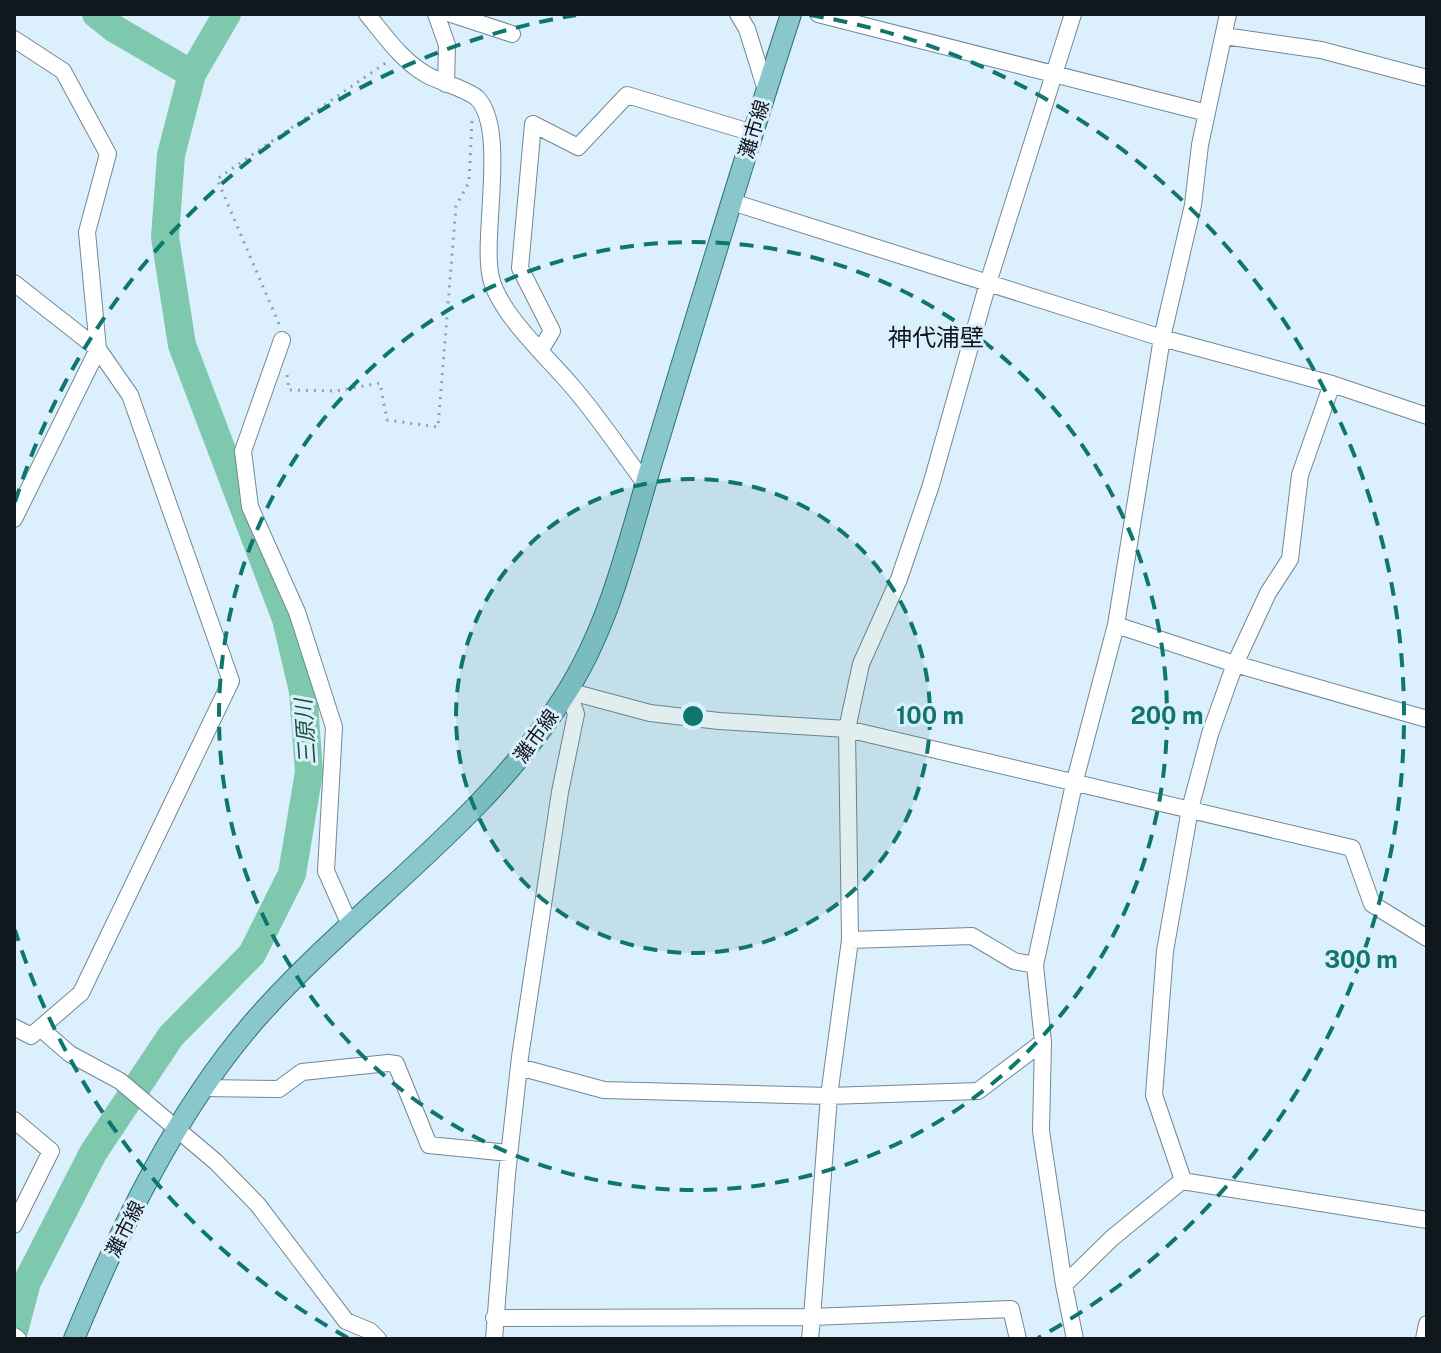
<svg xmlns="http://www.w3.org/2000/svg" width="1441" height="1353" font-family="'Public Sans','Noto Sans JP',sans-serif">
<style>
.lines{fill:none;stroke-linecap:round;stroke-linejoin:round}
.river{stroke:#7ec8ad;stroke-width:28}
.minor-casing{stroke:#728897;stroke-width:18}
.major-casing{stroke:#2d7279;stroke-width:22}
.path{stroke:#91a0aa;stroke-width:3;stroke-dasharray:2 6;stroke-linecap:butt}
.minor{stroke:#fff;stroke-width:16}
.major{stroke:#8ac7cc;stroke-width:20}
.ring{fill:none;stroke:#0f766e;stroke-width:4;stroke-dasharray:14 10}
.labels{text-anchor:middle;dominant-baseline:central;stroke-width:6;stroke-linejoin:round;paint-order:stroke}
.street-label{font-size:20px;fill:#10181e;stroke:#dceffc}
.water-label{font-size:22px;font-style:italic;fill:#195542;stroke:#dceffc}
.quarter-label{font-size:24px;fill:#10181e;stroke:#dceffc}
.centre{fill:#0f766e;stroke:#dceffc;stroke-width:4}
.ring-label{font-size:24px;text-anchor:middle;font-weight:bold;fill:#0f766e;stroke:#dceffc;stroke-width:6;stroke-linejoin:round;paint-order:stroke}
</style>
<rect width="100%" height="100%" fill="#dceffc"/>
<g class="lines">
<path class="river" d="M96,14L115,29L192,74
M14,1331L27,1282L93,1153L171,1036L252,954L292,874L309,772L303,691L286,619L182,345L165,237L171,155L192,74L227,14"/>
<g class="minor-casing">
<path id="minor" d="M367,14C385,36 402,61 427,75C440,82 467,89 477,98C508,129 481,237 491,278C499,313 548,358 571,385C598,416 620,450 645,483
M436,14L447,45L446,84
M451,14L512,34
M738,14L747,29L766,90
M818,14L1207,113
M1224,36L1321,50L1427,78
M14,39L63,71L108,154L87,232L98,349L130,395L231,681L81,993L31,1036L14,1027
M732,202L1162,338L1332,384
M14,283L98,349L14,519
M282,340L243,451L250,507L297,612L334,727L326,871L350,925
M540,351L552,331L520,268L533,124L578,147L627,95L753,133
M1116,625L1235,664L1427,719
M568,691L650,713L719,721L847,729L1352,848L1372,904L1427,938
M850,940L972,936L1014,961L1035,965
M40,1028L70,1054L120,1081L216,1162L258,1205L346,1321L370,1331L378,1339
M519,1067L604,1090L829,1096L850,940L847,729L861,664L899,579L931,485L988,283L1073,14
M203,1088L279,1089L302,1072L388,1063L396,1064L429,1145L509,1153
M14,1120L51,1151L14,1225
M1182,1181L1427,1220
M1064,1285L1112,1238L1183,1180L1154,1095L1165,951L1190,809L1210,734L1235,664L1268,593L1290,559L1300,475L1332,384L1427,416
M494,1318L812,1317L829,1096L978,1091L1043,1042
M14,1336L18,1339
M494,1339L507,1174L520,1057L560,792L576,714L568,691
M810,1339L812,1317L1011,1309L1018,1339
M1075,1339L1064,1285L1041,1131L1043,1042L1035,965L1074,784L1116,625L1162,338L1193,205L1200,145L1228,14
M1424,1339L1427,1324"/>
</g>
<g class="major-casing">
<path id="major" d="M74,1339C120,1228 177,1109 257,1018C357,905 484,824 565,695C613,620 630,533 656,449C700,304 744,158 791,14"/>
</g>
<path class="path" d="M279,324L217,179L387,62
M287,375L289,390L336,391L380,383L387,420L438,427L456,206L469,182L472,121"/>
<use href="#minor" class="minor"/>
<use href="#major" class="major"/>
</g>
<circle cx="693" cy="716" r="237" fill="#0f766e" fill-opacity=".12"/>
<g class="ring">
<circle cx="693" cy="716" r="237"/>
<circle cx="693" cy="716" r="474"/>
<path d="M348 1338A711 711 0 0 1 15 930M15 502A711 711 0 0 1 576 15M810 15A711 711 0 0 1 1038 1338"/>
</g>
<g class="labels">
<g class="street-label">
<text transform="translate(754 129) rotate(-73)">灘市線</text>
<text transform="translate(536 736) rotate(-54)">灘市線</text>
<text transform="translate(125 1229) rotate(-63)">灘市線</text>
</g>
<g class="water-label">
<text transform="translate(305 732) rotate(-94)">三原川</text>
</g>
<g class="quarter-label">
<text x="936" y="337">神代浦壁</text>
</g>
</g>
<circle cx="693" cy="716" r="12" class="centre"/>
<g class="ring-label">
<text x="930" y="724">100 m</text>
<text x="1167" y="724">200 m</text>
<text x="1361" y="968">300 m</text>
</g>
<rect width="1441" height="1353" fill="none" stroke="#10181e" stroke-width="32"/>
</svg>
